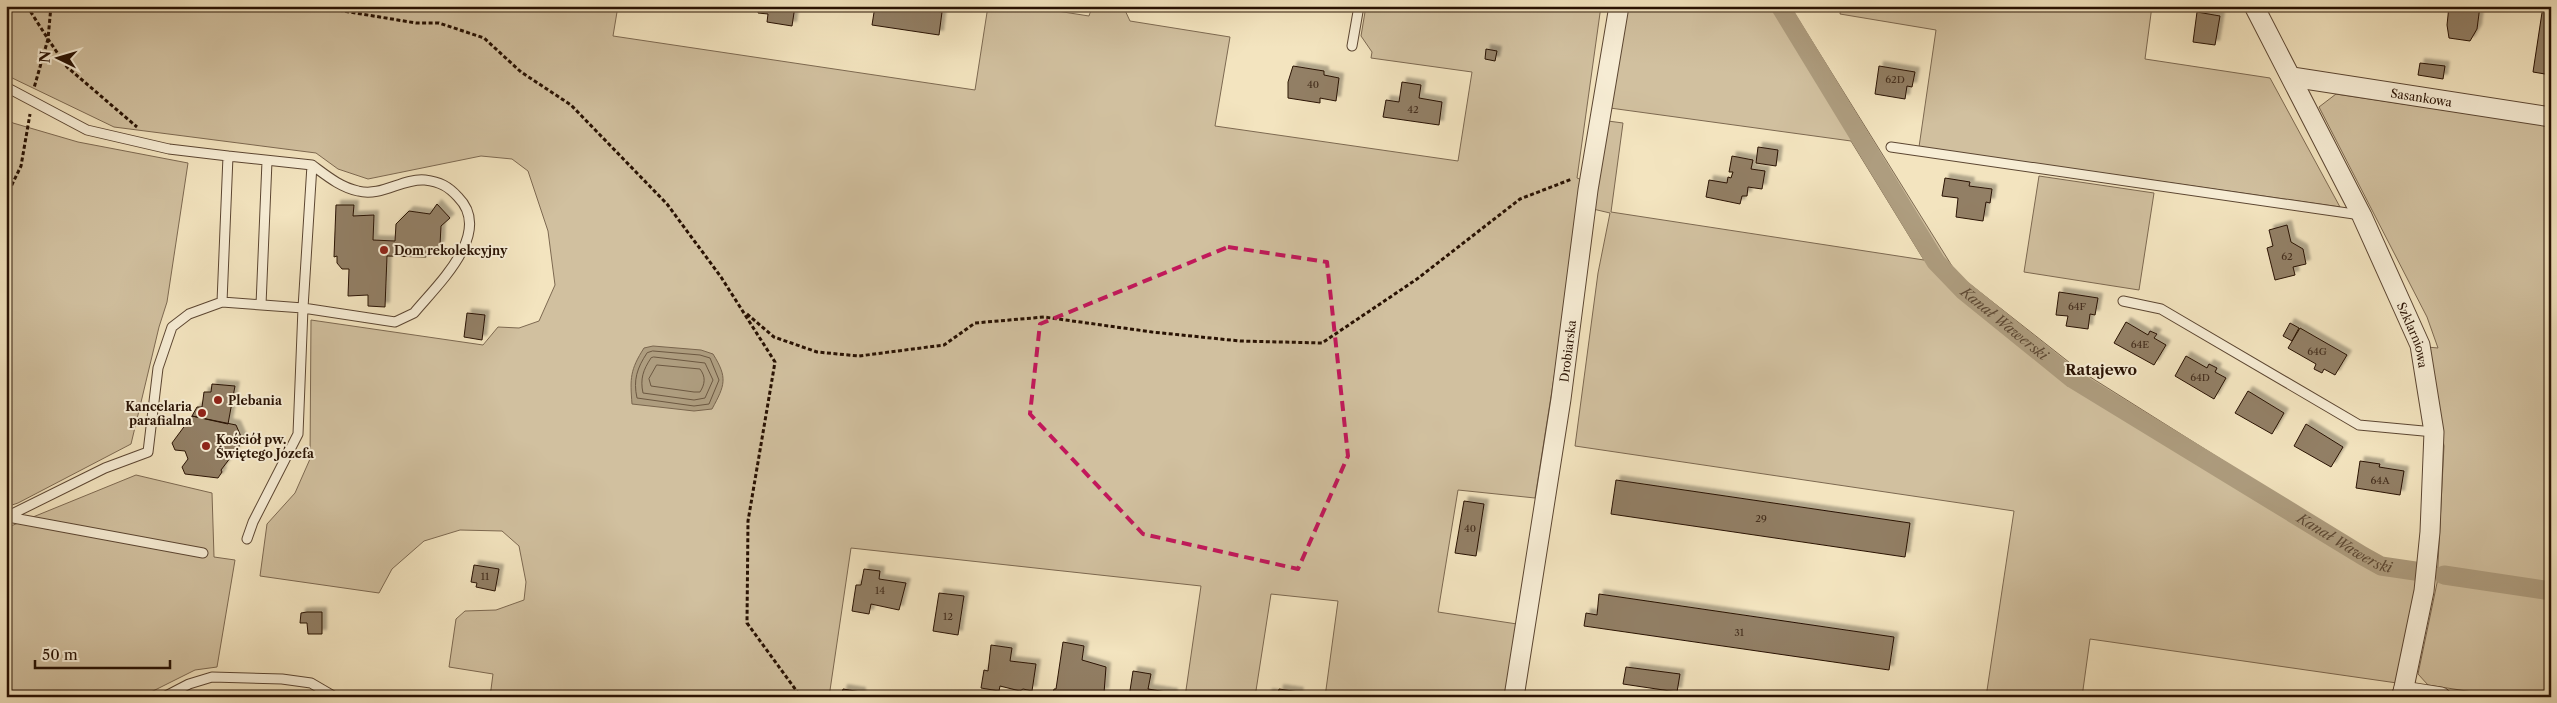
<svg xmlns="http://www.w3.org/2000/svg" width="2557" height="703" font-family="'Libre Caslon Text',serif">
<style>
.green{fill:#d1c09f;stroke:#7d6951}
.water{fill:#ae9d7f;stroke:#79654d}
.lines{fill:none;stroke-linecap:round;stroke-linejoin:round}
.shore{stroke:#6c5841;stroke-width:1}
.canal{stroke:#ae9d7f;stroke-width:19}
.building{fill:#927f65;stroke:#291203;filter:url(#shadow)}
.service-casing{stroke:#5c4632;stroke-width:11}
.minor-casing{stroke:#5c4632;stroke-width:21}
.path{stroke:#291203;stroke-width:3;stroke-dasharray:4 2.5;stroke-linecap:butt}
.service{stroke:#f7edd5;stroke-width:9}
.minor{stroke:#f7edd5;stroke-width:19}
.marked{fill:none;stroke:#c2185b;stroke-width:4;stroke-dasharray:10 6;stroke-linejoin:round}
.poi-dot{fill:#8f2418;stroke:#f7edd5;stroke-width:2}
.labels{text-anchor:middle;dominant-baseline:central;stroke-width:4;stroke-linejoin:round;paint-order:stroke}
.number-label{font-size:10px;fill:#432d1c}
.street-label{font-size:12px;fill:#291203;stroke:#f7edd5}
.poi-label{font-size:12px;font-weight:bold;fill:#291203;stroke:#f7edd5;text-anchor:start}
.water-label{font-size:14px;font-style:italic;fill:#5e4a35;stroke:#f7edd5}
.quarter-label{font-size:15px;font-weight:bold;fill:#291203;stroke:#f7edd5}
</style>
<defs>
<filter id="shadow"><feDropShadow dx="4.5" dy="-4.5" stdDeviation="1" flood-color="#0004"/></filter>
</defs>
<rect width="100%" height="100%" fill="#f3e4bf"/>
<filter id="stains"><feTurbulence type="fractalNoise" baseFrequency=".004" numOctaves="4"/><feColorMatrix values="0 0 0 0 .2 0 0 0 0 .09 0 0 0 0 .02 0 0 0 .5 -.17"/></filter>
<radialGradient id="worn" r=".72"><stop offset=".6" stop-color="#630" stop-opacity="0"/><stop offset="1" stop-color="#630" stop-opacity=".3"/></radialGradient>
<path class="green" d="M6,6H618L613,36L975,90L988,6H1025L1089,16C1092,2 1111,6 1123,6L1130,21L1230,37L1215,126L1458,161L1472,72L1371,58L1372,52L1361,36L1366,6H1601L1577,178L1585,181L1535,498L1458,490L1438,612L1517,624L1507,697H1325L1338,601L1271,594L1255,697H1185L1201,586L851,548L829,697H490L493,674L449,667L456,619L465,611L496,610L524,600L526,582L519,546L502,531L460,530L424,541L392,569L379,593L260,576L267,524L295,493L310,459L311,320L483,345L498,327L519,328L539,321L555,285L548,231L528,171L512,159L481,156L368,179L338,169L316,153L114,127L6,75Z
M1626,6H1790L1957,274L2079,370L2378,558L2420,566L2397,683L2090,639L2082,697H1986L2014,511L1575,446L1598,273L1610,213L1593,209L1608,121L1623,123L1611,212L1924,260L1851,141L1610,108Z
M1841,6H2152L2145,59L2270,78L2340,207L1919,147L1936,30L1840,14Z
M2336,94L2551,126V697H2505L2428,685L2418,674L2437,583L2444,446L2427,347L2438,348L2427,317L2319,107Z
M6,116L13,123L78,142L188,163L167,302L159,327L131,444L18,503L6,507Z
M2039,176L2154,193L2139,290L2024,272Z
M136,475L212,493L214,557L235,560L217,667L195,670L141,697H6V528Z"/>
<path class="water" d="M653,346L701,350L713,354C728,378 725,385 712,409L694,411L632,404C630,378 630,370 644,348Z"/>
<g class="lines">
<path class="shore" d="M653,351L700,355L710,358L719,380L709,404L694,406L637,398C633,380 637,368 647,353Z
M654,357L705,363L713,380L705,398L694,400L643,393C640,379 643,370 651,358Z
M657,365L700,369C706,377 705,384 700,392H694L651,386L649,379Z"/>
<g class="canal">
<path id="s1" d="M1780,6L1936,262L1963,290L2073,379L2363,556L2381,566L2415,571"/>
<path d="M2444,575L2551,591"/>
</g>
</g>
<path class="building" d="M641,6H674L673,11Z
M759,6H795L792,26L767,22L768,14L758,13Z
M875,6H901L942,12L939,35L872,25Z
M2449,6H2480L2477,29L2470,41L2449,38L2447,25Z
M2543,6H2551V75L2533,72Z
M2197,12L2220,16L2215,45L2193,42Z
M1486,49L1497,51L1495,61L1485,59Z
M2420,63L2445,66L2443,79L2418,75Z
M1293,66L1324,71V75L1339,78L1336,101L1320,98V103L1288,98V82Z
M1879,66L1915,72L1912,87L1907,86L1905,99L1875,94Z
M1402,82L1421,85L1419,98L1442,102L1439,125L1383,117L1386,100L1399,102Z
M1758,147L1778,150L1776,166L1756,163Z
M1732,156L1753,160L1751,169L1765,171L1762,189L1748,187L1747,196H1742L1740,204L1706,197L1709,180L1727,183L1728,177L1731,178L1733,172H1729Z
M1945,178L1970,182L1969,186L1992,189L1990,203L1986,202L1983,221L1956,217L1958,198L1942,196Z
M437,204L450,218L441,226L440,245L426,257L387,256L385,307L368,306V295L348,296L349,269H342L337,263V256L334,257L336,205H354L353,216L374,215L373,240L395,241L396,224L409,211L430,214Z
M2287,225L2291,242L2303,249L2306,264L2293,267L2295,275L2275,280L2267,248L2273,246L2269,230Z
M2059,292L2098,298L2095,315L2090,314L2088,329L2066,326L2068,316L2056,315Z
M467,313L485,315L482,340L464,337Z
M2126,322L2148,335L2150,331L2157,334L2154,338L2166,345L2154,365L2114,343Z
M2290,323L2299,328L2292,341L2283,336Z
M2300,328L2347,355L2335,375L2324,369L2322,373L2314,369L2316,364L2288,348Z
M2186,356L2207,368L2209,364L2217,368L2215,372L2226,378L2214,399L2175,376Z
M212,384L235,386L228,424L192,416L197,407H202L204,392H211Z
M2248,391L2284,413L2272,434L2235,413Z
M192,416L236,425L243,441L221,470L222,472L218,478L185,474L182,467L188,459L185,451L175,450L172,443Z
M2306,424L2343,447L2331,467L2294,446Z
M2360,461L2380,464L2379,467L2404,471L2400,495L2356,488Z
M1616,480L1910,523L1905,557L1611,514Z
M1464,501L1484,504L1476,556L1455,553Z
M474,565L499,569L495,591L476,587L477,583L471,582Z
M864,569L880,571L879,579L906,583L899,610L871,604L869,614L852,611L856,585H861Z
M939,593L964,596L958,635L933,631Z
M1599,594L1894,637L1889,670L1584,626L1586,613L1597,615Z
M307,612H322V634H308L307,623H300L301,613Z
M1063,642L1084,646L1082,660L1106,667L1104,693L1101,692L1100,697H1081L1082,694L1073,693L1072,697H1052L1054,689H1056Z
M991,645L1012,648L1010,661L1036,664L1032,691L1023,689L1020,691L1000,686L999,691L981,688L984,670L988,671Z
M1626,667L1680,674L1677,692L1623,684Z
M1133,671L1151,674L1148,689L1173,693V697H1129Z
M843,689L861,692V697H841Z
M1279,689L1299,692L1298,697H1267L1268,693L1278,695Z"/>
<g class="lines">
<g class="service-casing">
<path id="service" d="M1352,46L1359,6
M6,87L87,130L169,149L228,156L222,302
M1891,147L2361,215
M2123,301L2161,309L2359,425L2434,432
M261,305L267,161
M6,517L105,468L148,452L158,368L172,327L189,314L222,302L303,308L312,165L228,156
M8,517L203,553
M247,539L253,522L298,434L303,308L395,322L414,313C437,285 494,233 458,197C448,186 440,182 425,180C402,178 382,197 358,191C340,187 327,176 312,165
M164,697L189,684L212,677L282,679L311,683L335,697"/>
</g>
<g class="minor-casing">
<g id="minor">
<path id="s2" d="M2254,6L2362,216L2420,345L2434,432L2430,532L2424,591L2402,697"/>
<path id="s3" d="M2292,77L2551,117"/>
<path d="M2403,691L2441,697"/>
<path id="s4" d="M1514,697L1561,399L1588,190L1619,6"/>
</g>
</g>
<path class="path" d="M27,6L48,39L34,88
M51,6L48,39L67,67L137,127
M313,6L416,23H439L484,38L521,72L571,105L667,204L721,277L775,362L748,521L747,623L801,697
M6,197L21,166L30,114
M747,314L774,337L817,352L859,356L944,345L975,323L1044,317L1152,332L1240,341L1322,343L1417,279L1520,199L1572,179"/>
<use href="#service" class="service"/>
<use href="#minor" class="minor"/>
</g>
<path class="marked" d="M1228,247L1327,262L1348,456L1298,569L1143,534L1030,414L1040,324Z"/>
<g class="poi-dot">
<circle cx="384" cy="250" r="5"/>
<circle cx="218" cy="400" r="5"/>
<circle cx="202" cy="413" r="5"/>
<circle cx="206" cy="446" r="5"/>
</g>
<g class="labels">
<g class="number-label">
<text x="1895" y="79">62D</text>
<text x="1313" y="84">40</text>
<text x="1413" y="109">42</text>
<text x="2287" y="256">62</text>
<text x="2077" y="306">64F</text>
<text x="2140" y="344">64E</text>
<text x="2317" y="351">64G</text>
<text x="2200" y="377">64D</text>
<text x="2380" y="480">64A</text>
<text x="1761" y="518">29</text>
<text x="1470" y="528">40</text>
<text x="485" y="576">11</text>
<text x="880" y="590">14</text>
<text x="948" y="616">12</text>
<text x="1739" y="632">31</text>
</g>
<g class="street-label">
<text stroke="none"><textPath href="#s3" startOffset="131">Sasankowa</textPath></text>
<text stroke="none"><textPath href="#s2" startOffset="366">Szklarniowa</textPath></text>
<text stroke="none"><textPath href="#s4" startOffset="350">Drobiarska</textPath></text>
</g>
<g class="poi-label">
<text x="394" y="250">Dom rekolekcyjny</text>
<text x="228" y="400">Plebania</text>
<text x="192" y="406" text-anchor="end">Kancelaria<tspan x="192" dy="14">parafialna</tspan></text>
<text x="216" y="439">Kościół pw.<tspan x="216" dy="14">Świętego Józefa</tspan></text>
</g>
<g class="water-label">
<text stroke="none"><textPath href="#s1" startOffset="392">Kanał Wawerski</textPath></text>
<text stroke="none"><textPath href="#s1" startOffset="798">Kanał Wawerski</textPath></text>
</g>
<g class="quarter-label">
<text x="2101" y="369">Ratajewo</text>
</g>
</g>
<rect width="2557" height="703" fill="none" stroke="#f3e4bf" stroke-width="25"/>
<rect x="8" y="8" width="2542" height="688" fill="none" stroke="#291203" stroke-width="2.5"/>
<rect x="12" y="12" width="2532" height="678" fill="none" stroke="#291203"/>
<g transform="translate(58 58) rotate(275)" stroke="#f7edd5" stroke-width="4" paint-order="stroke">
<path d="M0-4L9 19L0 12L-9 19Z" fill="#291203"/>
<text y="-8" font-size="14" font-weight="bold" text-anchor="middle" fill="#291203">N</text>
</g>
<path d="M35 660v8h135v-8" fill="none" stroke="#291203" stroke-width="2.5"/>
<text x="42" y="660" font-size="15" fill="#291203" stroke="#f7edd5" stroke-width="4" paint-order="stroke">50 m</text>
<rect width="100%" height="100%" filter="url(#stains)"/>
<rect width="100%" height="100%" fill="url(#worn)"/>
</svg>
